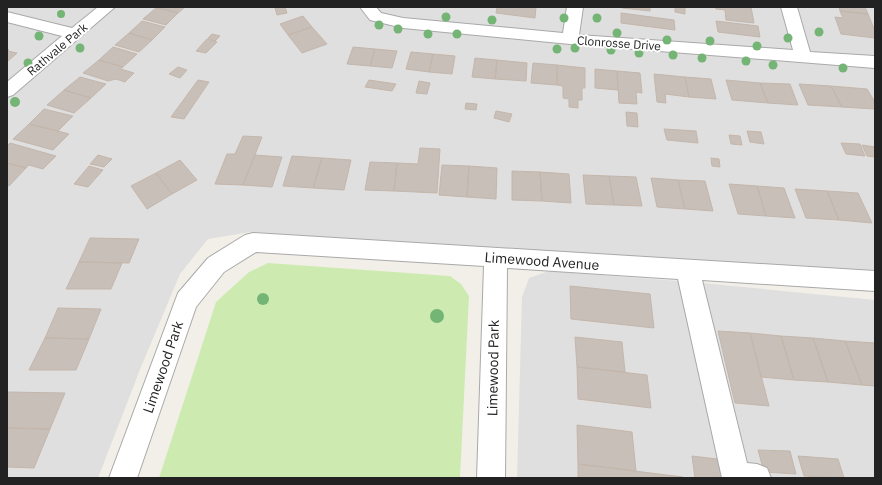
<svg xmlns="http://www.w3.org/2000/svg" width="882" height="485" font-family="'IBM Plex Sans',sans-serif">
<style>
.residential{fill:#e0dfdf}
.grass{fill:#cdebb0}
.building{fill:#c7bfb8;stroke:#c4b6ab}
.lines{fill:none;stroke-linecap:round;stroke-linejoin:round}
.minor-casing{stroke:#a9a9a9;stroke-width:2}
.minor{fill:#fff;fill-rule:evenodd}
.tree{fill:#74b475}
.labels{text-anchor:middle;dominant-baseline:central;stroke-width:4;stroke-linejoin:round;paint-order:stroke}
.far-street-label{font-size:12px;fill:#222;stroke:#fff}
.street-label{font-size:14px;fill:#222;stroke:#fff}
</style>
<rect width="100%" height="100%" fill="#f2efe9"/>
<path class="residential" d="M7,7H875V274L250,232L208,239L180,274L141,367L98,478H7Z
M549,271L692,282L875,300V478H517L522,297L529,278Z"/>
<path class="grass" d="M268,263L450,276L461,284L469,296L460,478H159L216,302L249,272Z"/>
<path class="building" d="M156,7H185L178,13Z
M285,7L287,13L277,15L275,8Z
M497,7H536L535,18L496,13Z
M622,7H650V11L622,8Z
M675,7H685V14L675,12Z
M715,7H751L754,23L726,20L725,10L716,9Z
M839,7H865L868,14L840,11Z
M156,8L178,13L166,25L143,19Z
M840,11L868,14L875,31V38L841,34L835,17L843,18Z
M621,13L674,20L675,30L621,23Z
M303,16L312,27L288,35L280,24Z
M142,21L165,27L152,40L129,33Z
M716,21L758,26L760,37L718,32Z
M312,27L327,44L302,53L288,35Z
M129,33L152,40L139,52L115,45Z
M212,34L220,36L215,41L208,38Z
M207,39L217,42L206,53L196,51Z
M113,47L137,54L123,67L99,60Z
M353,47L375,49L370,66L347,64Z
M7,49L9,50L8,51L17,53L7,62Z
M375,49L397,51L392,68L370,66Z
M411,52L433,54L429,72L406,69Z
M433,54L455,56L452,74L429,72Z
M475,58L497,60L495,79L472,77Z
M99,60L123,67L121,69L134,73L125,82L116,79L108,81L83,73Z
M497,60L527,63L526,81L495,79Z
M533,63L557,65V85L531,83Z
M557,65L585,68V88H582V100H578V108L569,107V99L563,98V86L557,85Z
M178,67L187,70L180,78L169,74Z
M595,69L617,71L618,90L595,88Z
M617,71L640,73L642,93L636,92L637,104L619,103Z
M654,74L685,77L689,97L665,94L666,103L657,102Z
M80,77L106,84L91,98L64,90Z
M685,77L711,79L716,99L689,97Z
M198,80L209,82L184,119L171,117Z
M369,80L396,84L392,91L365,87Z
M726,80L760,83L768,103L732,100Z
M419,81L430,83L427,94L416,93Z
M760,83L790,84L798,105L768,103Z
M799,84L831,86L842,107L808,105Z
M831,86L867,89L875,102V109L842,107Z
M64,90L91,98L74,113L47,105Z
M466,103L477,104L476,110L465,109Z
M44,109L73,116L58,131L29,124Z
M496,111L512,114L509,122L494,118Z
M626,112L637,113L638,127L627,126Z
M29,124L58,131L69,134L53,150L13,139Z
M664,129L696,131L698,143L667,140Z
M747,131L761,132L764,144L750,142Z
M729,135L740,136L742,145L731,144Z
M243,136L262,137L243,185L215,184L227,154H235Z
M10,143L56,156L43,169L29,165L26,168L7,163V146Z
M841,143L860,144L865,156L846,154Z
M862,145L875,147V157L867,156Z
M420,148L440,149L437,193L394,191L397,163L418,164Z
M98,155L112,159L104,167L90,164Z
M255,155L282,157L272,187L243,185Z
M292,156L322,158L313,188L283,186Z
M322,158L351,160L344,190L313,188Z
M711,158L719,159L720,167L712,166Z
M180,160L197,180L172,194L156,173Z
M370,162L397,163L394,191L365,190Z
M7,163L26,168L9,186L7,185Z
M442,165L469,166L467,197L439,195Z
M89,166L103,170L88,187L74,184Z
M469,166L497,168L496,199L467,197Z
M512,171L540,172L542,201L512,200Z
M540,172L569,174L571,203L542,201Z
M156,173L172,194L147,209L131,186Z
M583,175L609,176L614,205L586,204Z
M609,176L636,177L642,206L614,205Z
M651,178L678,180L685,209L657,207Z
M678,180L705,181L713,211L685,209Z
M729,184L757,186L766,216L738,214Z
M757,186L784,188L795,218L766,216Z
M795,189L827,191L839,220L806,218Z
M827,191L858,193L872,223L839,220Z
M90,238L139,239L129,263L79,262Z
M79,262L122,263L111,289H66Z
M570,286L650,294L654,328L571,319Z
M58,308L101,309L89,339L45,338Z
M718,331L750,333L769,406L735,403Z
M750,333L781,336L794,380L761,377Z
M781,336L813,338L828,382L794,380Z
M575,337L622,342L625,372L577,367Z
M45,338L89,339L76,370H29Z
M813,338L845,341L862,385L828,382Z
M845,341L875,343V386L862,385Z
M577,367L647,375L651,408L578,399Z
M7,392L65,393L50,429L7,428Z
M577,425L632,432L636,471L578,464Z
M7,428L50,429L34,468L7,467Z
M758,450L790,451L796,474L764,472Z
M692,456L725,460L728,478H695Z
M798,456L838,459L844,478L804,476Z
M578,464L683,477V478H578Z"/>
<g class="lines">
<g class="minor-casing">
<path id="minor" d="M98,7H115L13,95L7,97V82L62,36L7,22V12L72,28Z
M360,7H376L381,13L403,18L563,33L567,7H583L579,35L793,50L781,7H797L810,52L875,56V68L570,44L403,28L370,20Z
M253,233L875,271V291L702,280L747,463L757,464L767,468L771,478H722L678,279L507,268L505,478H477L484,266L256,252L224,272L196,307L137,478H109L178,293L208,258L245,235Z"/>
</g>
<use href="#minor" class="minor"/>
</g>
<g class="tree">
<circle cx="61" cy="14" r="4"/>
<circle cx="446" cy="17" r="4.5"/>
<circle cx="564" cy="18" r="4.5"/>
<circle cx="597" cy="18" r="4.5"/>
<circle cx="492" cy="20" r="4.5"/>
<circle cx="379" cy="25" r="4.5"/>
<circle cx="398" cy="29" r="4.5"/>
<circle cx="819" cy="32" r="4.5"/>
<circle cx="617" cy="33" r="4.5"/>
<circle cx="428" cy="34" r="4.5"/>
<circle cx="457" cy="34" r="4.5"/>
<circle cx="39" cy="36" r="4.5"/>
<circle cx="788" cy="38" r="4.5"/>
<circle cx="667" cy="40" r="4.5"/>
<circle cx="710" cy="41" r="4.5"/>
<circle cx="757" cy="46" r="4.5"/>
<circle cx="80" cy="48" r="4.5"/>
<circle cx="575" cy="48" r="4.5"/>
<circle cx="557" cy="49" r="4.5"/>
<circle cx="611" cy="50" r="4.5"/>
<circle cx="639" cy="53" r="4.5"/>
<circle cx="673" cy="55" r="4.5"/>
<circle cx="702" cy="58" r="4.5"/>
<circle cx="746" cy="61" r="4.5"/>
<circle cx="28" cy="63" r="4.5"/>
<circle cx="773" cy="65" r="4.5"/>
<circle cx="843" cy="68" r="4.5"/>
<circle cx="15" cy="102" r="5"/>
<circle cx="263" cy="299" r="6"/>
<circle cx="437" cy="316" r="7"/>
</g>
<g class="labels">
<g class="far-street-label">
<text transform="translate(619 43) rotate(4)">Clonrosse Drive</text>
<text transform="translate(57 49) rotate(-40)">Rathvale Park</text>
</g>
<g class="street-label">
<text transform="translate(542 261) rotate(4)">Limewood Avenue</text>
<text transform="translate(163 367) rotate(-71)">Limewood Park</text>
<text transform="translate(493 368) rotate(-89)">Limewood Park</text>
</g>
</g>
<rect width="882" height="485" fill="none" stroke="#222222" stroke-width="16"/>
</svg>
